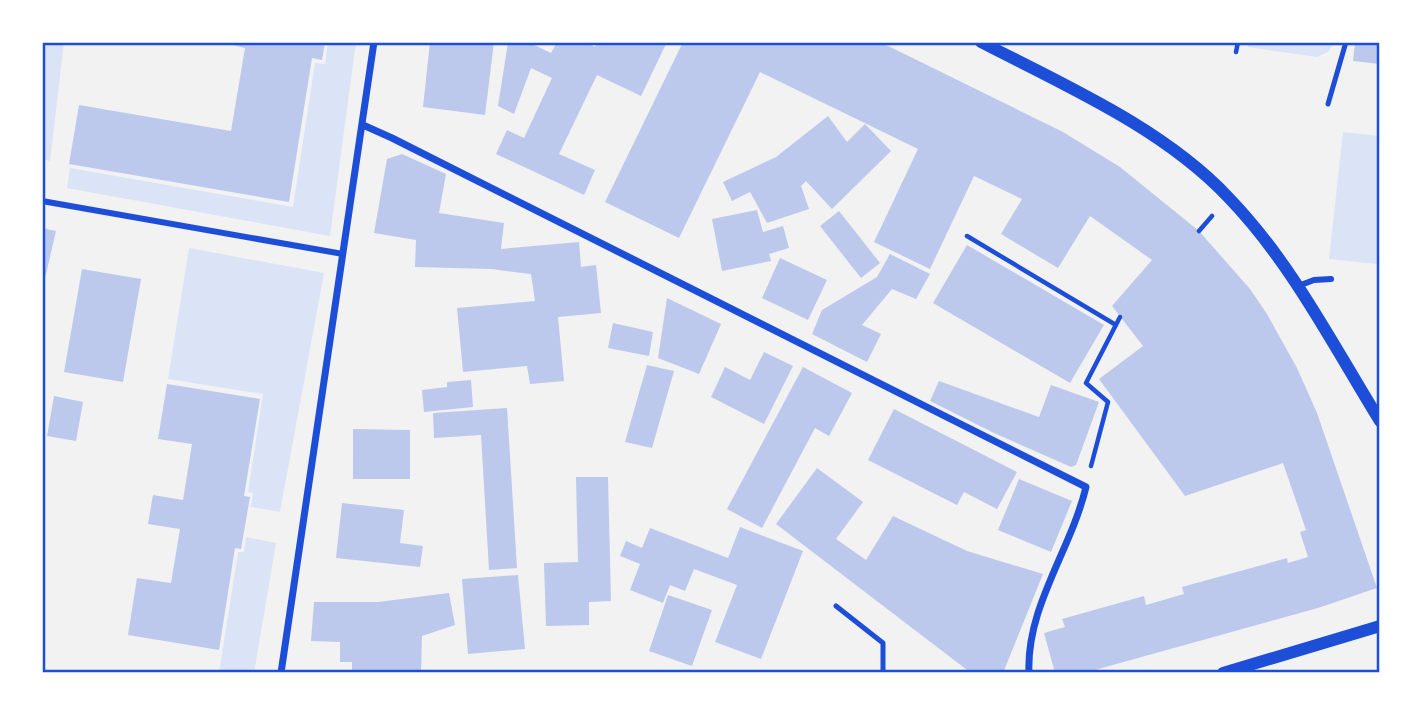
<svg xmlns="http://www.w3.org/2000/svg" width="1422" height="715" font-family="'IBM Plex Sans',sans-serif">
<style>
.green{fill:#dbe4f7}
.building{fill:#bdc9ec}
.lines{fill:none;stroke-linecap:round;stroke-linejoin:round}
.path{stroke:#1d4ed8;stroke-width:4.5}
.service{stroke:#1d4ed8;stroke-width:5}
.pedestrian{stroke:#1d4ed8;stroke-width:6}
.minor{stroke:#1d4ed8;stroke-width:7}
.tertiary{stroke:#1d4ed8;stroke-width:12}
.neatline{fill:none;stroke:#1d4ed8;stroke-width:2.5}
</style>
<rect width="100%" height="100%" fill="#f2f2f2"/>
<path class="green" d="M42,42H64L50,161L42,159Z
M328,42H356L330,236L67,188L70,168L293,207L315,63L325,64Z
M1248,42H1334L1328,52L1317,57L1248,47Z
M1343,132L1380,136V260L1376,264L1329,259Z
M189,248L324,273L280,512L251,507L253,493L248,492L263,394L168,379Z
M246,537L276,543L254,673H219L238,552H244Z"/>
<path class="building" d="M220,42H325L322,60L312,58L289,202L69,164L79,105L231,131L245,48Z
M430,42H494L485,115L423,107Z
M508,42H528L551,53L557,42H585L595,47L598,42H667L641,96L597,75L559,154L595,170L584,195L496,154L507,130L524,138L552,78L531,68L514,114L498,106Z
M683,42H880L1063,132L1120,167L1199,231L1250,289L1267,314L1297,368L1317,413L1377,588L1318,608L1084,673H1055L1044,633L1065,627L1062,619L1144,596L1146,605L1184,594L1182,587L1287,558L1288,563L1308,557L1300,532L1306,530L1283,463L1185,496L1099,379L1143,346L1112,306L1152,260L1090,216L1058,268L1001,234L1022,199L974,176L930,269L874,242L918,149L760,72L679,238L605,202Z
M1355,42H1380V64L1353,61Z
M828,116L847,142L865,124L891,151L832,209L806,181L801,186L809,209L767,223L750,192L732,201L723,182L776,157Z
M402,154L446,174L439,213L504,223L501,249L579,242L581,267L596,265L601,313L558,317L564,381L530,384L527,366L463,372L457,308L535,301L531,274L491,269L415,267L416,240L374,233L387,159Z
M757,210L763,232L783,226L789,248L769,254L771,261L722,271L712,219Z
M839,211L880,263L861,278L820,226Z
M42,228L56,231L43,287H42Z
M967,245L1104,325L1070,383L933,303Z
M890,254L930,274L916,299L892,289L862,325L881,334L867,362L812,334L822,310L877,277Z
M780,258L827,280L808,320L762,298Z
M82,269L141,279L123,382L64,372Z
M667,298L721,324L699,374L658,358Z
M613,323L653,332L649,356L608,348Z
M764,352L793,366L764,424L711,397L725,367L750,380Z
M647,365L674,371L652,448L625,442Z
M803,367L852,393L829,436L815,428L762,528L727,509Z
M471,380L473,407L424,412L422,390L447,387V382Z
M939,381L1039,417L1051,385L1099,402L1076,465L1071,467L994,433L930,401Z
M167,384L260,399L244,496L250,497L241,549L235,548L219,650L128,635L137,578L171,583L180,529L148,524L153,495L183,500L192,444L158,439Z
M54,396L83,402L76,441L47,436Z
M507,408L517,568L489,570L481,435L434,438L433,413Z
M894,409L1017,472L997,509L964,492L957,505L868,460Z
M353,429L410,430V479H353Z
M817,468L863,502L836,539L866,560L893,516L967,551L1043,574L1003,673H971L776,524Z
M576,477H608L611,601L589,602V625L546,626L544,563L578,562Z
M1019,479L1072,501L1051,552L998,530Z
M342,503L404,510L400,543L423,546L420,567L336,558Z
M740,527L803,551L761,659L715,642L737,585L694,569L685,591L670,585L663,603L630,590L640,564L620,556L626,541L642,548L650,528L728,558Z
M518,575L525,649L468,654L462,579Z
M449,593L455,625L422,636L421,673H352V662H340V642L311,641L314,602H378Z
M668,595L712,610L692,666L649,651Z"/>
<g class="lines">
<path class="path" d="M1236,52L1238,42
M1199,231L1212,216
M967,236L1116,325
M1091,466L1108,402L1086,383L1120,317"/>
<path class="service" d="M1328,104L1346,42
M836,606L883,643V673"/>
<path class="pedestrian" d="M42,201L343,254
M1298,286L1314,280L1331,279"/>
<path class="minor" d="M363,125L392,138L1086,487C1071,550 1026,607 1029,673
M281,673L374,42"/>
<path class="tertiary" d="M981,42C1064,85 1163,128 1228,197C1291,262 1333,345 1380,421
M1223,673L1380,626"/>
</g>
<rect width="1422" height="715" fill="none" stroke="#ffffff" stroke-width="88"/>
<rect x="44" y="44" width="1334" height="627" class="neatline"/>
</svg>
